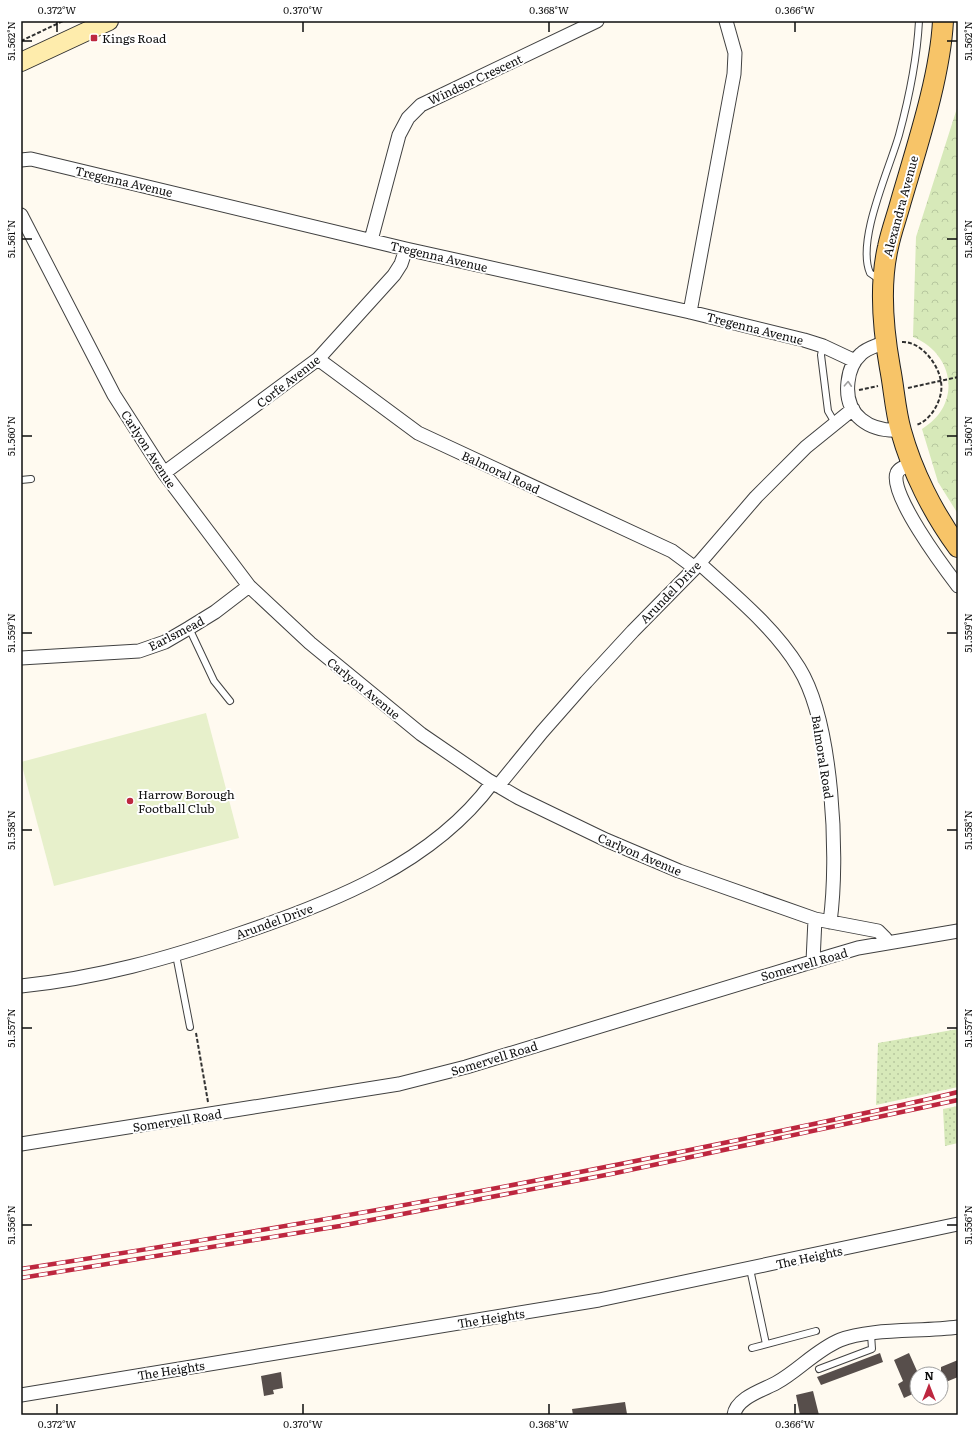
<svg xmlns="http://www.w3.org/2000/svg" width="979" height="1436" font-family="Literata,serif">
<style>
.grass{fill:url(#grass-dots)}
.park{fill:url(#park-crowns)}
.pitch{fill:#e7f0cb}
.building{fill:#574e4b}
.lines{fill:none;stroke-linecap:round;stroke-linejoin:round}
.lane-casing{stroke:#414141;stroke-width:8}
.street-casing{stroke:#414141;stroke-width:15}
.secondary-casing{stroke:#303030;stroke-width:20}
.primary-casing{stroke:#1f1f1f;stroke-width:22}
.path{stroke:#303030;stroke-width:2;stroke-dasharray:4 2;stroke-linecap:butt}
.lane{stroke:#fff;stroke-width:6}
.street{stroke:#fff;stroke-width:13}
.secondary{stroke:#feecac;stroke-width:18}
.primary{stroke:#f7c468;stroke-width:20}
.rail-casing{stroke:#bd273f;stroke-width:4.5}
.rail{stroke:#fff;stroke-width:3;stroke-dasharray:9;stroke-linecap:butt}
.oneway{stroke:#9f9f9f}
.ticks{fill:none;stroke:#0e0e0e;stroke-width:1.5}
.poi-dot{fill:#bd273f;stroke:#fff;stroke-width:1.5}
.labels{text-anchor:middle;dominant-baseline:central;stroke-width:4;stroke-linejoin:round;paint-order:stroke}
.poi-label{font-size:12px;fill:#0e0e0e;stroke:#fff;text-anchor:start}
.street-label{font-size:12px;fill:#0e0e0e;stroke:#fff}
.neatline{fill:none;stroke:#0e0e0e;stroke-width:1.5}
.ticks-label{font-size:10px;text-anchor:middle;fill:#0e0e0e}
</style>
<defs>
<pattern id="grass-dots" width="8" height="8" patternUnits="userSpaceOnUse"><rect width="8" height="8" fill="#d7e9b9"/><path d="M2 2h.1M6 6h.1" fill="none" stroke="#b7c79e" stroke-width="1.8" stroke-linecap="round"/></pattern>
<pattern id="park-crowns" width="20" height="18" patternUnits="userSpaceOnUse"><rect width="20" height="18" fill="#d7e9b9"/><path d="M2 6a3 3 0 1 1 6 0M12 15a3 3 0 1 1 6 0" fill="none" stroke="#b7c79e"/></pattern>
</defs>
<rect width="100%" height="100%" fill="#fffaf0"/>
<path class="grass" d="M958,1029V1087L876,1105L878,1043Z
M958,1106V1143L945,1146L943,1109Z"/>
<path class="park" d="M958,105V514L938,482L922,429C962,405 955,354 913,337L916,237Z"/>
<path class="pitch" d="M206,713L239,838L54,886L21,762Z"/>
<path class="building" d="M880,1353L883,1362L821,1385L817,1377Z
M909,1353L917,1371V1392L904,1398L898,1384L903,1381L894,1360Z
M958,1360V1377L941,1384V1367Z
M281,1372L283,1388L273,1390L274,1394L264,1396L261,1376Z
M813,1391L819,1415H800L796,1395Z
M625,1402L627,1414L573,1415L572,1409Z"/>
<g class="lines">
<g class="lane-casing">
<path id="lane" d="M880,280L870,273C856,241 889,170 899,135C909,98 917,59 919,21
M823,346L821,355L828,411L835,423
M21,480L31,479
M189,628L214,681L230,701
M176,955L190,1027
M750,1269L766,1344
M752,1348L816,1331
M819,1369L872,1349L871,1334"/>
</g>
<g class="street-casing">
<path id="street" d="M21,160L31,159L406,249L690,312L804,340L823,346L855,361
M21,215L114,395L164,473L249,586L310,643L421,734L488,780L519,798L606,840L679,871L815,919L878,931L885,938L887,943
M371,240L399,135L408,118L421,105L597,21
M690,312L734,74L735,53L726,21
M885,342C877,346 867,348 861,354C853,361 849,372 848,382C844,416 870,432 900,430
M318,359L418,433L672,551L695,568
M912,464C907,466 899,468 897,473C888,493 945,569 958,586
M164,473L318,359L394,275L401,264L406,249
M699,563C734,595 774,627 799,668C833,723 839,858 830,922
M21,658L139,651L165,642L189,628L215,612L249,586
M498,786L542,732L586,682L633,631L695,568L756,497L806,447L853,409
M813,961L815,919
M21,986C98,978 166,959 239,934C331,903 432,864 492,783
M21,1144L399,1084L466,1067L831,956L858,948L958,931
M21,1395L599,1300L958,1224
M734,1415C736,1398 763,1390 776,1383C798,1371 816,1350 840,1340C870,1328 923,1332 958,1327"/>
</g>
<g class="secondary-casing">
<path id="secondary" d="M21,62L109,21"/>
</g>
<g class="primary-casing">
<path id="primary" d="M943,21C940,77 917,146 901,201C897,216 891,232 888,247C879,286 883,329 890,368C894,388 895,410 901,431C912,471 933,513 958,547"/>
</g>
<path class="path" d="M21,41L63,21
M902,342C921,341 939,365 941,382C944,398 931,421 916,425
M908,388L958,377
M859,390L878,386
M196,1033L208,1102"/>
<use href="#lane" class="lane"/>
<use href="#street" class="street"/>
<use href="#secondary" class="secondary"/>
<use href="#primary" class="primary"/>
<g class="rail-casing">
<path id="rail" d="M21,1269C261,1232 500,1190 738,1140C811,1124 885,1110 958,1092
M21,1278L340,1226L611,1174L958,1100"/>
</g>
<use href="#rail" class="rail"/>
</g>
<defs><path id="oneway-chevron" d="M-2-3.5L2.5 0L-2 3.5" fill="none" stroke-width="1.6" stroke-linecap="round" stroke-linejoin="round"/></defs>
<use class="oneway" href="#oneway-chevron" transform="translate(848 384) rotate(-87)"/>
<path class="ticks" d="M57,22V32M303,22V32M549,22V32M795,22V32M22,41H32M947,41H957M22,239H32M947,239H957M22,436H32M947,436H957M22,633H32M947,633H957M22,830H32M947,830H957M22,1028H32M947,1028H957M22,1225H32M947,1225H957M57,1404V1414M303,1404V1414M549,1404V1414M795,1404V1414"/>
<g class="poi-dot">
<rect x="90" y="34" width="8" height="8" rx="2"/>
<circle cx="130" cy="801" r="4"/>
</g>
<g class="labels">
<g class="poi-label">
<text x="102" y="38">Kings Road</text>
<text x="138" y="794">Harrow Borough<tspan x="138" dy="14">Football Club</tspan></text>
</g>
<g class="street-label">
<text transform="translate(475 79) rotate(-25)">Windsor Crescent</text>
<text transform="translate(124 181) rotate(13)">Tregenna Avenue</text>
<text transform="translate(900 206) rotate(-75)">Alexandra Avenue</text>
<text transform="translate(439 256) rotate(13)">Tregenna Avenue</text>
<text transform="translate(755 328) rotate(14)">Tregenna Avenue</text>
<text transform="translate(288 381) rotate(-38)">Corfe Avenue</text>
<text transform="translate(149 449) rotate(57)">Carlyon Avenue</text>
<text transform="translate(501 472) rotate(25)">Balmoral Road</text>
<text transform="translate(670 592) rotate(-46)">Arundel Drive</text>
<text transform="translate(176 633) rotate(-27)">Earlsmead</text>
<text transform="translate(364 688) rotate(39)">Carlyon Avenue</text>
<text transform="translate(823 757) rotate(81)">Balmoral Road</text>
<text transform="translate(640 854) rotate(23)">Carlyon Avenue</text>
<text transform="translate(274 921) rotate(-20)">Arundel Drive</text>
<text transform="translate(804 964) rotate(-16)">Somervell Road</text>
<text transform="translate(494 1058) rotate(-17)">Somervell Road</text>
<text transform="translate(177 1120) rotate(-9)">Somervell Road</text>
<text transform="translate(809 1257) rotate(-12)">The Heights</text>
<text transform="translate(491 1318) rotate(-9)">The Heights</text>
<text transform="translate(171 1370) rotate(-9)">The Heights</text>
</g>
</g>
<rect width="979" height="1436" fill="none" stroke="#ffffff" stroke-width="44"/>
<g transform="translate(929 1386)"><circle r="19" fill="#ffffff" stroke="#9f9f9f"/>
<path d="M0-3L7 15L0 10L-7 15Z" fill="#bd273f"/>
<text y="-6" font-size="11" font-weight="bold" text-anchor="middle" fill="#0e0e0e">N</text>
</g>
<rect x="22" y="22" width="935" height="1392" class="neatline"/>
<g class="ticks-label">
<text x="57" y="14">0.372°W</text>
<text x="303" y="14">0.370°W</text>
<text x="549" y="14">0.368°W</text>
<text x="795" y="14">0.366°W</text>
<text transform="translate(11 41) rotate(-90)" y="4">51.562°N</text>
<text transform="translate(968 41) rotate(-90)" y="4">51.562°N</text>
<text transform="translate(11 239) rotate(-90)" y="4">51.561°N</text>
<text transform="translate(968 239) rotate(-90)" y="4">51.561°N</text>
<text transform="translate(11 436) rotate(-90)" y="4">51.560°N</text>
<text transform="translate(968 436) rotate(-90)" y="4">51.560°N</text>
<text transform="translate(11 633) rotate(-90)" y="4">51.559°N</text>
<text transform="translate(968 633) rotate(-90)" y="4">51.559°N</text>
<text transform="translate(11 830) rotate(-90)" y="4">51.558°N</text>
<text transform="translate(968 830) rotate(-90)" y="4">51.558°N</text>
<text transform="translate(11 1028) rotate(-90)" y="4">51.557°N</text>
<text transform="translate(968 1028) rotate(-90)" y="4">51.557°N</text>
<text transform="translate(11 1225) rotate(-90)" y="4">51.556°N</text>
<text transform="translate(968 1225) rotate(-90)" y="4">51.556°N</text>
<text x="57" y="1428">0.372°W</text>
<text x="303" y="1428">0.370°W</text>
<text x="549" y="1428">0.368°W</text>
<text x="795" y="1428">0.366°W</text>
</g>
</svg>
